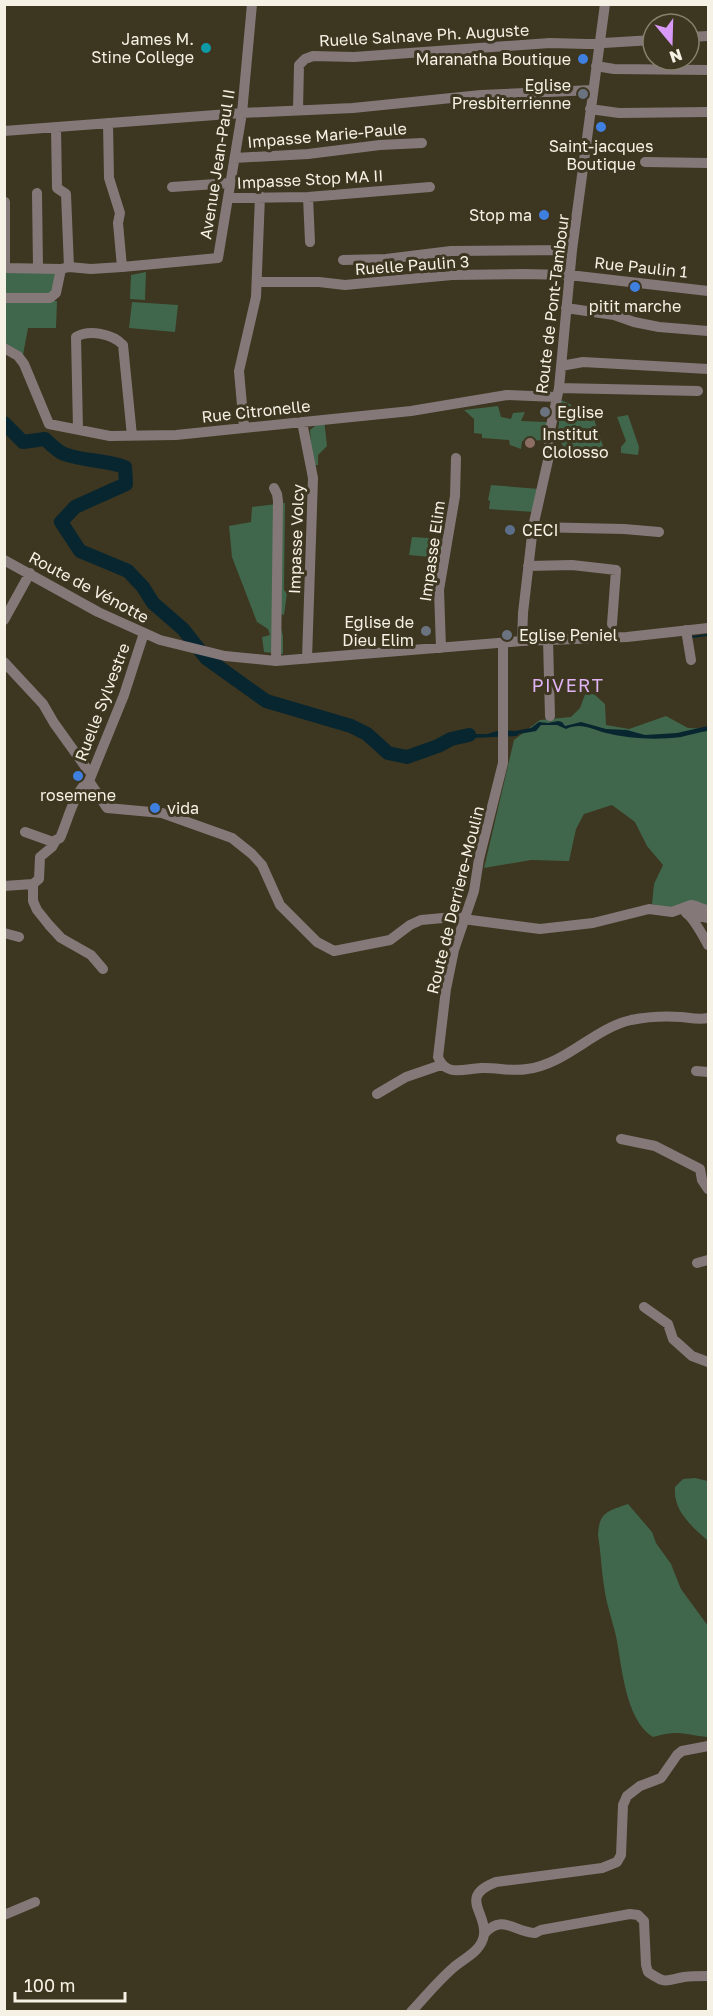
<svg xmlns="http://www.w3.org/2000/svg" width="713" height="2016" font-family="'Golos Text',sans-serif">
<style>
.green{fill:#40674b}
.water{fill:#082630}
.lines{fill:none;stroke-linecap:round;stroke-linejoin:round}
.stream{stroke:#082630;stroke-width:2}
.river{stroke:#082630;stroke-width:14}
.minor{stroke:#857878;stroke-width:10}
.culture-dot{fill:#0f9aa8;stroke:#3d3620;stroke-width:2}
.shop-dot{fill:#3f7fe0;stroke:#3d3620;stroke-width:2}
.worship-dot{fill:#6b7280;stroke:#3d3620;stroke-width:2}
.education-dot{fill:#8d6e63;stroke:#3d3620;stroke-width:2}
.service-dot{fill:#5c6f8a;stroke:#3d3620;stroke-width:2}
.labels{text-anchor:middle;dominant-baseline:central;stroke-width:6;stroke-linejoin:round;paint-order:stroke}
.street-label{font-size:16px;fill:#f5f1e4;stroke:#3d3620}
.poi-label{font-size:16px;fill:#f5f1e4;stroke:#3d3620;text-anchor:end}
.neighbourhood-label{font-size:18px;letter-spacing:1.5px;fill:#e0b4f5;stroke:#3d3620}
</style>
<rect width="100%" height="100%" fill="#3d3620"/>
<path class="green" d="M5,272L62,273L55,299L24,300L57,301L56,328H28L23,355L5,344Z
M146,272L145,300L130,299L131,275Z
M132,302L178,305L175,332L129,328Z
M561,400L570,404L579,414L593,416L605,452L565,449L557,437L559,423L556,409Z
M498,406L501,417L511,419L513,413L525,412L521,421L547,422V440L522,441L521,449L510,445L509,440L482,438V434L474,433V419L464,410Z
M628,415L639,447L638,455L621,453V447L626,441L617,417Z
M324,419L327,446L318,455V465H312L310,430Z
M491,485L539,489L534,512L489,509L490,501L488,500Z
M285,503L284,590L287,593L284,615L277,613L283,636V654L264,652L262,637L270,635L268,629L257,622L232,557L229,526L251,522L252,507Z
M412,537L445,539L440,558L409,555Z
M586,692L595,695L605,704L606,725L629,729L666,716L688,728L708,729V907L671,909L652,904L654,884L663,865L647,846L635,822L612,805L584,814L576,829L569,861L531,860L484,868L514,740L540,720L571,717L580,708Z
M695,1478L708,1481V1541C692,1526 673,1512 675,1487L683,1479Z
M628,1504L652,1532L656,1543L671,1564L681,1589L708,1626V1737C685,1735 679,1729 653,1737C625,1720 622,1666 616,1636C612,1619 606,1603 604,1586C601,1569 601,1552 598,1535C599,1512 608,1511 628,1504Z"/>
<path class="water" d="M558,721L562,722L565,726L581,722L606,729L627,730L645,735L677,733L708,726V731C699,732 690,735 681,737C656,740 630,739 606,733C591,729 581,722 566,729L557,725H541L536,731L519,734L517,736L451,739L453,737L466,734H487L501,730L515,731L531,728L539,722L548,723Z"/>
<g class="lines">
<path class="stream" d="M691,637L708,635"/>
<path class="river" d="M4,423L23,442L45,439C50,444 57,451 64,454C83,461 105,460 125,467L126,484L75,507L61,522L80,551L128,571L143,587L153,603L183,629L206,658L266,701L351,726L367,734L388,753L407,757L438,746L451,739L469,735"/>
<path class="minor" d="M689,37L708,36
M596,66L614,69L708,70
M590,109L619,113L708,112
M298,110L299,65L305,59L313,56L354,57L550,43L587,44L653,40
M108,123L109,178L120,213L118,223L122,267
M56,127L57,188L66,194L69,267
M4,131L242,113L353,108L481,95L593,90
M235,158L308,154L380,145L422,143
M645,162L708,163
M172,187L230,183
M37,193L38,268
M308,197L310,242
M228,198L308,197L430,187
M5,202V268
M343,260L386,259L451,251L572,250
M4,268L61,269L69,267L91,269L122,267L218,258L242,113L252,4
M257,282H319L345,285L452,275L523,274L569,275L708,291
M4,298H50L56,293L61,269
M566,308L614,315L634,322L659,327L708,331
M4,348L18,356L24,364L49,424L110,436L176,435L411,411L507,395L556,397
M561,366L583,362L708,369
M559,388L698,391
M302,422L313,478L307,659
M244,428L239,371L256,297L260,196
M78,429L76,337C89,329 113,334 123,345L132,436
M274,488L277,494L278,501L276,661
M533,527L624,529L659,532
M4,560L98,612L160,640L225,656L276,661L522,641L627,637L708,628
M528,566L572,565L616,570L612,624
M4,620L30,573
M686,630L691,660
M548,640L550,716
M522,641L523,613L533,527L549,456V435L559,388L572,250L605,4
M503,643V763L479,859L474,891L454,950L446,989L438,1057C446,1077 463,1069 481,1068C496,1067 512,1072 527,1069C566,1064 593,1029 631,1020C646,1017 666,1016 681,1017C691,1018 699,1020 708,1018
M441,648L439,590L455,496L456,458
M4,662L43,704L54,723L87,769L91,772
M89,781L107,808L162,813L232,838L252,854L262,865L280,905L317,942L334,951L390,940L410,925L421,920L454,917L463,918
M89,781C75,789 67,823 60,838L56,840L52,847L40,857L39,879L33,884V901L37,910L49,925L61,938L91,955L103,969
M89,781L124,695L144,633
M25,832L53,842
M4,886L33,884
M686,913C694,918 703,936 708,945
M690,914L708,918
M463,919L540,929L593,923L649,909L672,912L691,905C697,905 701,910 708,910
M4,933L19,937
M696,1071L708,1072
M377,1094L406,1077L441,1065
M621,1139L655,1146L700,1169
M700,1169L702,1180L708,1189
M697,1263L708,1260
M644,1307L668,1324L673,1339L692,1356L708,1362
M4,1915L35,1902
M484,1934C502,1913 514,1932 535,1933L541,1930L630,1914L638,1915L644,1921L646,1965L648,1972C666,1984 664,1981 684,1977C692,1976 701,1976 708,1976
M411,2012C425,1997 438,1981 453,1968C464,1958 481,1952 484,1935C487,1912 458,1897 496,1882L602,1868L617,1862L621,1855L623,1805L627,1796L640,1786L661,1778L677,1755L682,1751L708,1746"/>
</g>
<circle class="culture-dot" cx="206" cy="48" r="6"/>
<g class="shop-dot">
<circle cx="583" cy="59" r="6"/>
<circle cx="601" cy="127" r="6"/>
<circle cx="544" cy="215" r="6"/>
<circle cx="635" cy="287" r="6"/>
<circle cx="78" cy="776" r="6"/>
<circle cx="155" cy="808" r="6"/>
</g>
<g class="worship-dot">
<circle cx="583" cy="94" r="6"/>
<circle cx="545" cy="412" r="6"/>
<circle cx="426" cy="631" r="6"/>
<circle cx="507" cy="635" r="6"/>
</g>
<circle class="education-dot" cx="530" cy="443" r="6"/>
<circle class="service-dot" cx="510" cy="530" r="6"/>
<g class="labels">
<g class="street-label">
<text transform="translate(424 35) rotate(-3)">Ruelle Salnave Ph. Auguste</text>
<text transform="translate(327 135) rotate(-5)">Impasse Marie-Paule</text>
<text transform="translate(217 164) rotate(-81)">Avenue Jean-Paul II</text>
<text transform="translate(310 179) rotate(-3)">Impasse Stop MA II</text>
<text transform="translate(412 265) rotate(-4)">Ruelle Paulin 3</text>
<text transform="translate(641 267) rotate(6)">Rue Paulin 1</text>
<text transform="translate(552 304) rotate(-83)">Route de Pont-Tambour</text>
<text transform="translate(256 411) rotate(-6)">Rue Citronelle</text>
<text transform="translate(296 539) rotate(-88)">Impasse Volcy</text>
<text transform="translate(432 551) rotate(-82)">Impasse Elim</text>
<text transform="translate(89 587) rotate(28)">Route de Vénotte</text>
<text transform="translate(102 702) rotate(-69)">Ruelle Sylvestre</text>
<text transform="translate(455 900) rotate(-76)">Route de Derriere-Moulin</text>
</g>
<g class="poi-label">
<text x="194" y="39">James M.<tspan x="194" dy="18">Stine College</tspan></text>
<text x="571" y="59">Maranatha Boutique</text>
<text x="571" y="85">Eglise<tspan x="571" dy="18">Presbiterrienne</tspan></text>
<text x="601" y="146" text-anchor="middle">Saint-jacques<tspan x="601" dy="18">Boutique</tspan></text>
<text x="532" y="215">Stop ma</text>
<text x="635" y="306" text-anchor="middle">pitit marche</text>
<text x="557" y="412" text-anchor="start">Eglise</text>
<text x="542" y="434" text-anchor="start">Institut<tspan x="542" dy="18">Clolosso</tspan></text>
<text x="522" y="530" text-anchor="start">CECI</text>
<text x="414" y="622">Eglise de<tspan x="414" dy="18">Dieu Elim</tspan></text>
<text x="519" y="635" text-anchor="start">Eglise Peniel</text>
<text x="78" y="795" text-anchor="middle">rosemene</text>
<text x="167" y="808" text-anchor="start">vida</text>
</g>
<g class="neighbourhood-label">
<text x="568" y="685">PIVERT</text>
</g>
</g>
<rect width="713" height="2016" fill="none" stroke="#f5f1e4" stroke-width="12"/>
<g transform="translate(671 42) rotate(161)"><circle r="28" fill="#3d3620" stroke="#87816e" stroke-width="1.5"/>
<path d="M0-4.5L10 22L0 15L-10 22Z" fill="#d99af7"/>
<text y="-9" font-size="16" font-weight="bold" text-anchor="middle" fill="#f5f1e4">N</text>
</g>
<path d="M15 1992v9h110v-9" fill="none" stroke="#f5f1e4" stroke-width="3"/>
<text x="24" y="1992" font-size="18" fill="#f5f1e4" stroke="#3d3620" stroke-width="4.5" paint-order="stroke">100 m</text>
</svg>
